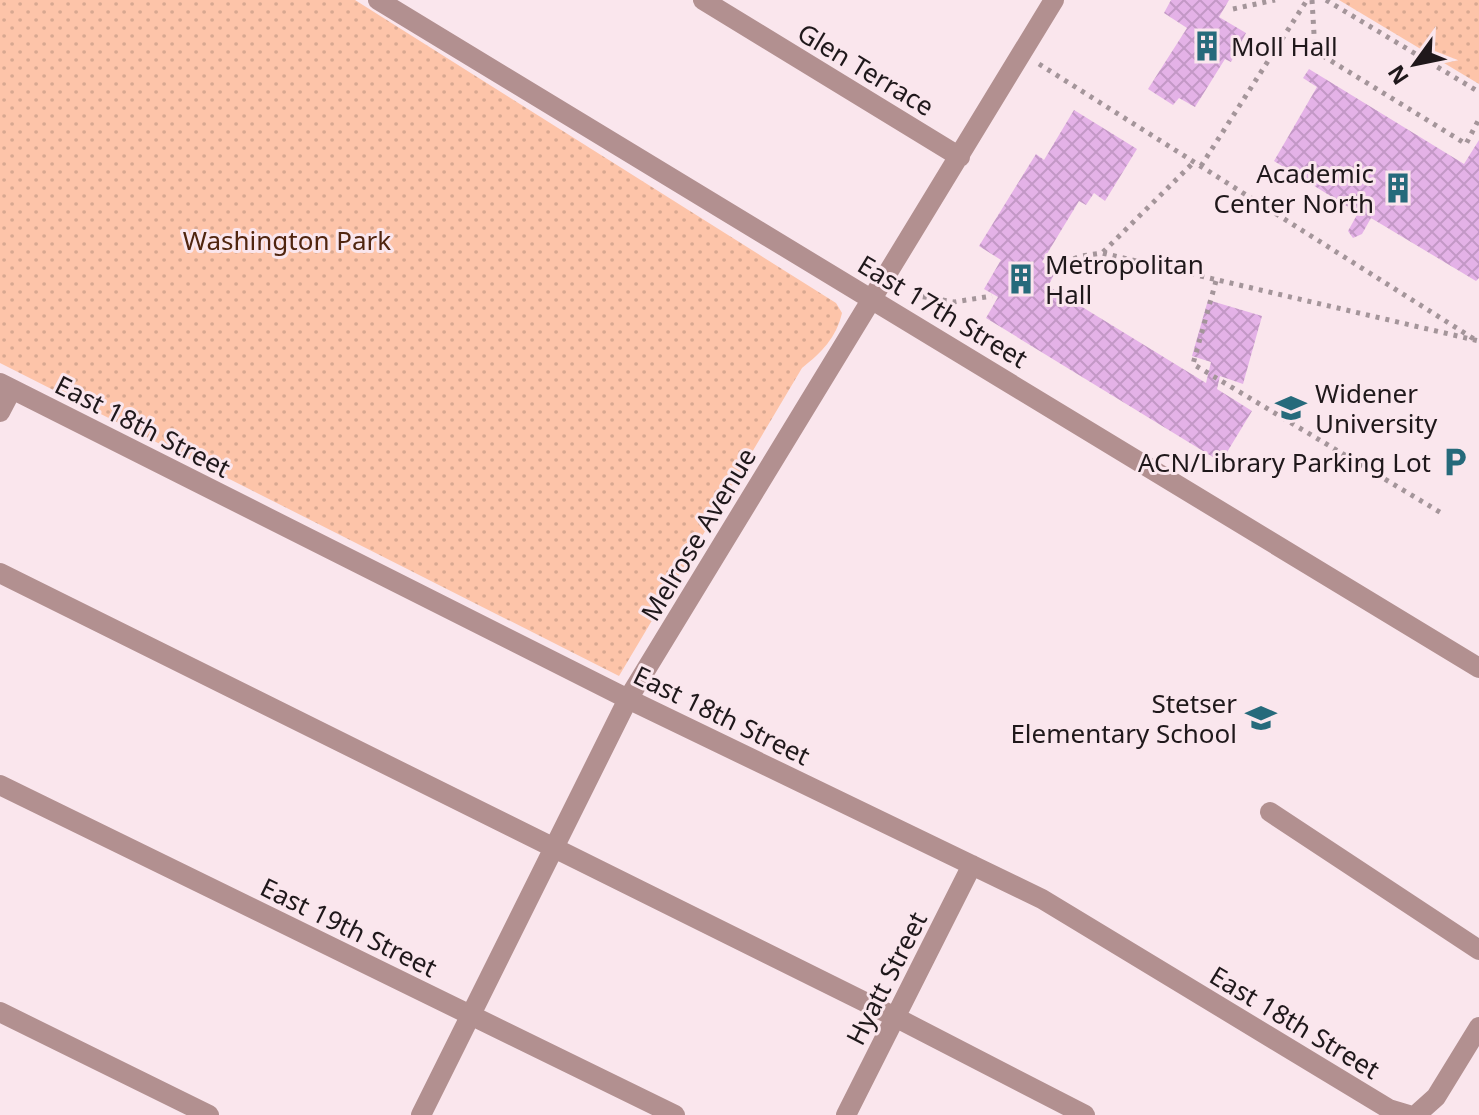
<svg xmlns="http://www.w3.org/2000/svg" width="1479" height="1115" font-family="'Noto Sans',sans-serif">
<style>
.park{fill:url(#park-dots)}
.building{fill:url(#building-cross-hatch)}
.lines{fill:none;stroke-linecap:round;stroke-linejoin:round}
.path{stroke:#a4959a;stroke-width:5;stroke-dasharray:4 6;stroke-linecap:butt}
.minor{stroke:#b29090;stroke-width:20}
.labels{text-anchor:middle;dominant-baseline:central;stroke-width:6;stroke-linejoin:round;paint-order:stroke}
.poi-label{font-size:26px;fill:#1f181b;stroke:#fae6ed;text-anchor:start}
.street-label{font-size:26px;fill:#1f181b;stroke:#fae6ed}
.park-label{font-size:26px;fill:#50250f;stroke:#fae6ed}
</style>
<defs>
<pattern id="park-dots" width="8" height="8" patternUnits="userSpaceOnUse" patternTransform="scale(2)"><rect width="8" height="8" fill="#fdc4a9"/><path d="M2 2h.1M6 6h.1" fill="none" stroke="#d8a891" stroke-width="1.8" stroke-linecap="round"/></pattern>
<pattern id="building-cross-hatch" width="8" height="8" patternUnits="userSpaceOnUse" patternTransform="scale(2)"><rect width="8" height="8" fill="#e4b2e7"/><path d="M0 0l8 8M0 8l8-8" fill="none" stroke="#c398c6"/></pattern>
</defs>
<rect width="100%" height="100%" fill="#fae6ed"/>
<path class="park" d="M0,0H355L836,303L842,313C836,338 822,352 802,368L619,676L0,363Z
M1339,0H1479V84Z"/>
<path class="building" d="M1171,0H1229L1219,17L1246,33L1231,62L1225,59L1195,107L1179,98L1173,105L1148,89L1187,28L1164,13Z
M1309,69L1464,164L1479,140V278L1476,281L1371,218L1362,234L1353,238L1348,231L1358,213L1274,161L1317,87L1303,78Z
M1074,110L1137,149L1105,201L1094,193L1086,205L1079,201L1042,262L1056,271L1048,286L1206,383L1211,362L1192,356L1208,300L1262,316L1243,384L1220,376L1217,389L1252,411L1221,462L986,318L998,297L984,289L1001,260L979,246L1036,154L1044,160Z"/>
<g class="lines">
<path class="path" d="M1312,0L1315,51L1466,144L1479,119
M1326,0L1479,92
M1233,9L1275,0
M1039,64L1474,339
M1201,166L1307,0
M1103,252L1194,162
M1055,266L1081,256L1102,253L1479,341
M1216,281L1193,364L1443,514
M913,295L954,302L992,296"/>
<path class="minor" d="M378,0L1479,668
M703,0L960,157
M0,383L628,699L1042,899L1389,1109L1409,1115
M0,412L12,389
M0,573L895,1017L1085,1115
M0,785L675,1115
M1270,812L1479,950
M0,1012L209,1115
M421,1115L628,699L1054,0
M846,1115L972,865
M1416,1115L1436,1097L1479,1027"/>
</g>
<defs>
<g id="building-bare" transform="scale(2.4)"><path d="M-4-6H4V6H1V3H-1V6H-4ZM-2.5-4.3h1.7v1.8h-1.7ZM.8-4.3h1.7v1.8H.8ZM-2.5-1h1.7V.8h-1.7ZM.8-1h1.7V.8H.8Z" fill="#266a7b" stroke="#fae6ed" stroke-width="2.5" paint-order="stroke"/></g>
<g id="university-bare" transform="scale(2.4)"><path d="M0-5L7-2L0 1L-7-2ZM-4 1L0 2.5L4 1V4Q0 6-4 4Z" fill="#266a7b" stroke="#fae6ed" stroke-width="2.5" paint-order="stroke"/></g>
<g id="parking-bare" transform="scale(2.4)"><path d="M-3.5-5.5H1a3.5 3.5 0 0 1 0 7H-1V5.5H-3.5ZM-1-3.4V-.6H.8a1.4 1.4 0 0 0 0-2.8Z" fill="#266a7b" stroke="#fae6ed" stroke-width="2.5" paint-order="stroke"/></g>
<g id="school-bare" transform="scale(2.4)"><path d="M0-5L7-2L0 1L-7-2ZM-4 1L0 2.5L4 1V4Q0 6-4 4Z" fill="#266a7b" stroke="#fae6ed" stroke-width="2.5" paint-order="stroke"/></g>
</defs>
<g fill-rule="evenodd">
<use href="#building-bare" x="1207" y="46"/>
<use href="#building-bare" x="1398" y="188"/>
<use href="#building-bare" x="1021" y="279"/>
<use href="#university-bare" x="1291" y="408"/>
<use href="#parking-bare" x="1455" y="462"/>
<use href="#school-bare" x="1261" y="718"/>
</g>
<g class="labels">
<g class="poi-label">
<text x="1231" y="46">Moll Hall</text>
<text x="1374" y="173" text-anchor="end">Academic<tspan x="1374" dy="30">Center North</tspan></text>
<text x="1045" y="264">Metropolitan<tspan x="1045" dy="30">Hall</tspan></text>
<text x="1315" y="393">Widener<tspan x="1315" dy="30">University</tspan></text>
<text x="1431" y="462" text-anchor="end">ACN/Library Parking Lot</text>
<text x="1237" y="703" text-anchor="end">Stetser<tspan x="1237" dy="30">Elementary School</tspan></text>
</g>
<g class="street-label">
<text transform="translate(866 69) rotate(31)">Glen Terrace</text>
<text transform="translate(943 311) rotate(31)">East 17th Street</text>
<text transform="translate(143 426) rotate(27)">East 18th Street</text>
<text transform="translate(698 534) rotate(-59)">Melrose Avenue</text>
<text transform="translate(722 715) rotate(26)">East 18th Street</text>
<text transform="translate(349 927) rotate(26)">East 19th Street</text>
<text transform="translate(886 978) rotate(-63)">Hyatt Street</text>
<text transform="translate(1295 1022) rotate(31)">East 18th Street</text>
</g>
<g class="park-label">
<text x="287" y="240">Washington Park</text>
</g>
</g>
<g transform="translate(1415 64) rotate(237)" stroke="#fae6ed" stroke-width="6" paint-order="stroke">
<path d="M0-6L14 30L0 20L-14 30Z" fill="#1f181b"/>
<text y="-12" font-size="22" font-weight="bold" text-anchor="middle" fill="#1f181b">N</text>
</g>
</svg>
